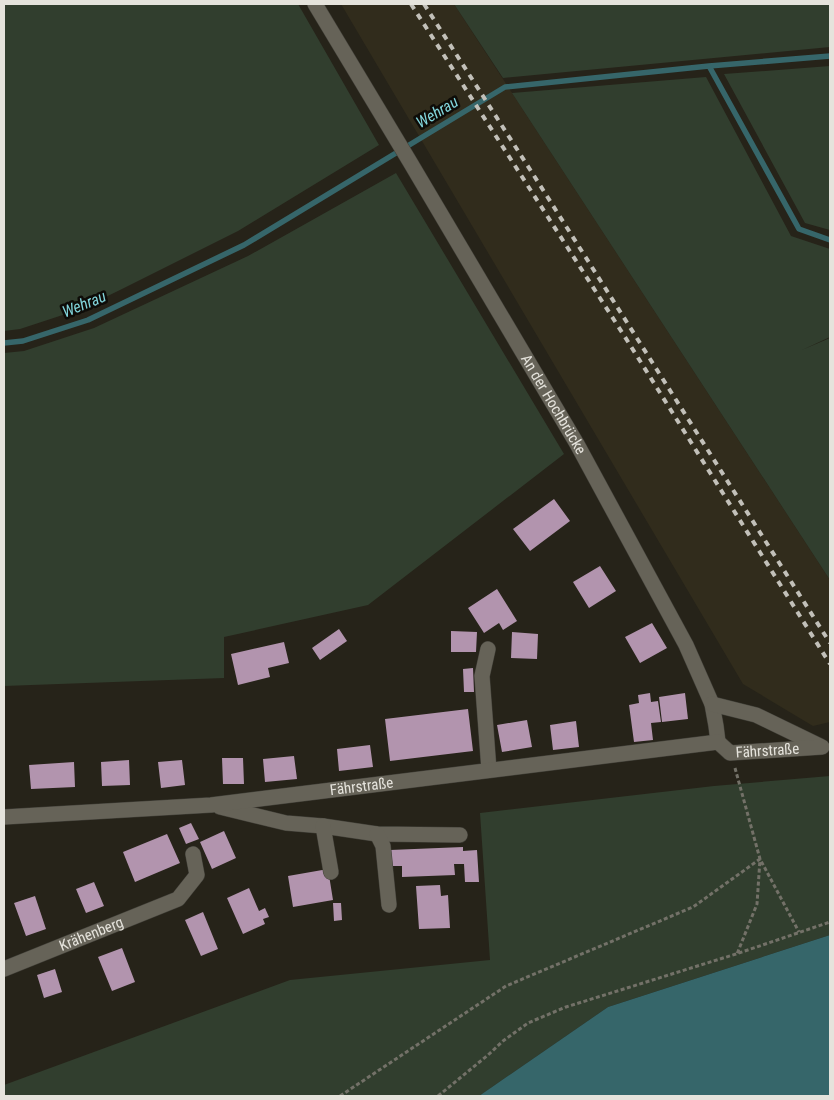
<svg xmlns="http://www.w3.org/2000/svg" width="834" height="1100" font-family="'Roboto Condensed',sans-serif">
<style>
.built{fill:#312c1c}
.green{fill:#313e2e}
.water{fill:#36666a}
.lines{fill:none;stroke-linecap:round;stroke-linejoin:round}
.stream{stroke:#36666a;stroke-width:5.5}
.building{fill:#b294ae}
.minor-casing{stroke:#424039;stroke-width:16}
.path{stroke:#737168;stroke-width:3;stroke-dasharray:4 2.5;stroke-linecap:butt}
.minor{stroke:#666358;stroke-width:15}
.rail{stroke:#c2c0b9;stroke-width:4;stroke-dasharray:6 6;stroke-linecap:butt}
.labels{text-anchor:middle;dominant-baseline:central;stroke-width:5;stroke-linejoin:round;paint-order:stroke}
.street-label{font-size:15px;fill:#e5e3dc;stroke:#0e0c08}
.water-label{font-size:16px;font-style:italic;fill:#82d5dc;stroke:#0e0c08}
</style>
<rect width="100%" height="100%" fill="#262319"/>
<path class="built" d="M341,4H454L830,580V722L813,726L743,684Z"/>
<path class="green" d="M4,4H298L379,145L238,231L122,289L81,309L20,329L4,331Z
M454,4H830V47L503,78Z
M830,66V230L805,223L724,74Z
M706,77L791,236L830,249V337L802,350L830,338V580L512,93Z
M396,173L564,454L368,605L224,637V678L4,686V353L24,351L94,328L248,256Z
M830,776V935L608,1007L479,1096H4V1085L290,980L490,960L480,813L714,786Z"/>
<path class="water" d="M830,935V1096H479L608,1007Z"/>
<g class="lines">
<path class="stream" d="M709,66L830,56
M4,343L23,341L88,320L244,245L505,87L709,66L799,229L830,240"/>
</g>
<path class="building" d="M554,499L570,521L530,551L513,529Z
M600,566L616,591L589,608L573,582Z
M497,589L517,621L503,630L499,623L484,633L468,608Z
M652,623L667,648L640,663L625,637Z
M339,629L347,641L320,660L312,648Z
M451,631L477,632L476,652H451Z
M512,632L538,634L537,659L511,658Z
M284,642L289,663L268,668L270,677L238,685L231,654Z
M473,668L474,692H464L463,669Z
M650,693L651,702L658,701L661,722L651,723L653,740L634,742L629,705L639,703L638,695Z
M685,693L688,719L662,722L659,697Z
M468,709L473,751L390,761L385,719Z
M527,720L532,747L502,752L497,725Z
M576,721L579,747L553,750L550,725Z
M370,745L373,767L339,771L337,749Z
M294,756L297,779L265,782L263,759Z
M222,758H243L244,784H223Z
M129,760L130,785L102,786L101,762Z
M182,760L185,785L161,788L158,762Z
M74,762L75,787L31,789L29,765Z
M191,823L199,839L186,844L179,828Z
M224,831L236,858L212,869L200,842Z
M167,834L180,863L135,882L123,852Z
M463,847V851L477,850L479,882H465L464,864H454L455,875L402,877V866H391L390,850Z
M328,869L333,900L293,907L288,876Z
M94,882L104,906L86,913L76,889Z
M440,885L441,896L448,895L450,928L419,929L416,886Z
M249,888L259,911L265,908L269,917L263,919L265,924L243,934L227,898Z
M35,896L46,929L26,936L14,903Z
M333,903H341L342,920L334,921Z
M203,912L218,949L201,956L185,920Z
M122,948L135,982L112,991L98,957Z
M55,969L62,992L44,998L37,975Z"/>
<g class="lines">
<g class="minor-casing">
<g id="minor">
<path id="s1" d="M315,4L410,162L577,444L686,645L712,704L716,726L718,742"/>
<path d="M488,649L482,676L489,770"/>
<path d="M712,704L756,715L820,746"/>
<path d="M220,807L286,823L323,826L377,834L460,835"/>
<path id="s2" d="M4,817L211,805L718,742L730,753L822,747"/>
<path d="M323,826L331,872"/>
<path d="M377,834L383,846L389,905"/>
<path id="s3" d="M4,969L178,899L197,875L193,854"/>
</g>
</g>
<path class="path" d="M735,768L760,859L757,904L737,954
M340,1096L506,986L693,907L760,859L799,932
M438,1096L488,1055L503,1041L528,1023L535,1020L566,1007L736,954L830,922"/>
<use href="#minor" class="minor"/>
<path class="rail" d="M411,4L625,337L830,664
M424,4L538,182L830,643"/>
</g>
<g class="labels">
<g class="street-label">
<text stroke="none"><textPath href="#s1" startOffset="466">An der Hochbrücke</textPath></text>
<text stroke="none"><textPath href="#s2" startOffset="772">Fährstraße</textPath></text>
<text stroke="none"><textPath href="#s2" startOffset="359">Fährstraße</textPath></text>
<text stroke="none"><textPath href="#s3" startOffset="94">Krähenberg</textPath></text>
</g>
<g class="water-label">
<text transform="translate(437 112) rotate(-31)">Wehrau</text>
<text transform="translate(84 304) rotate(-22)">Wehrau</text>
</g>
</g>
<rect width="834" height="1100" fill="none" stroke="#e5e3dc" stroke-width="10"/>
</svg>
